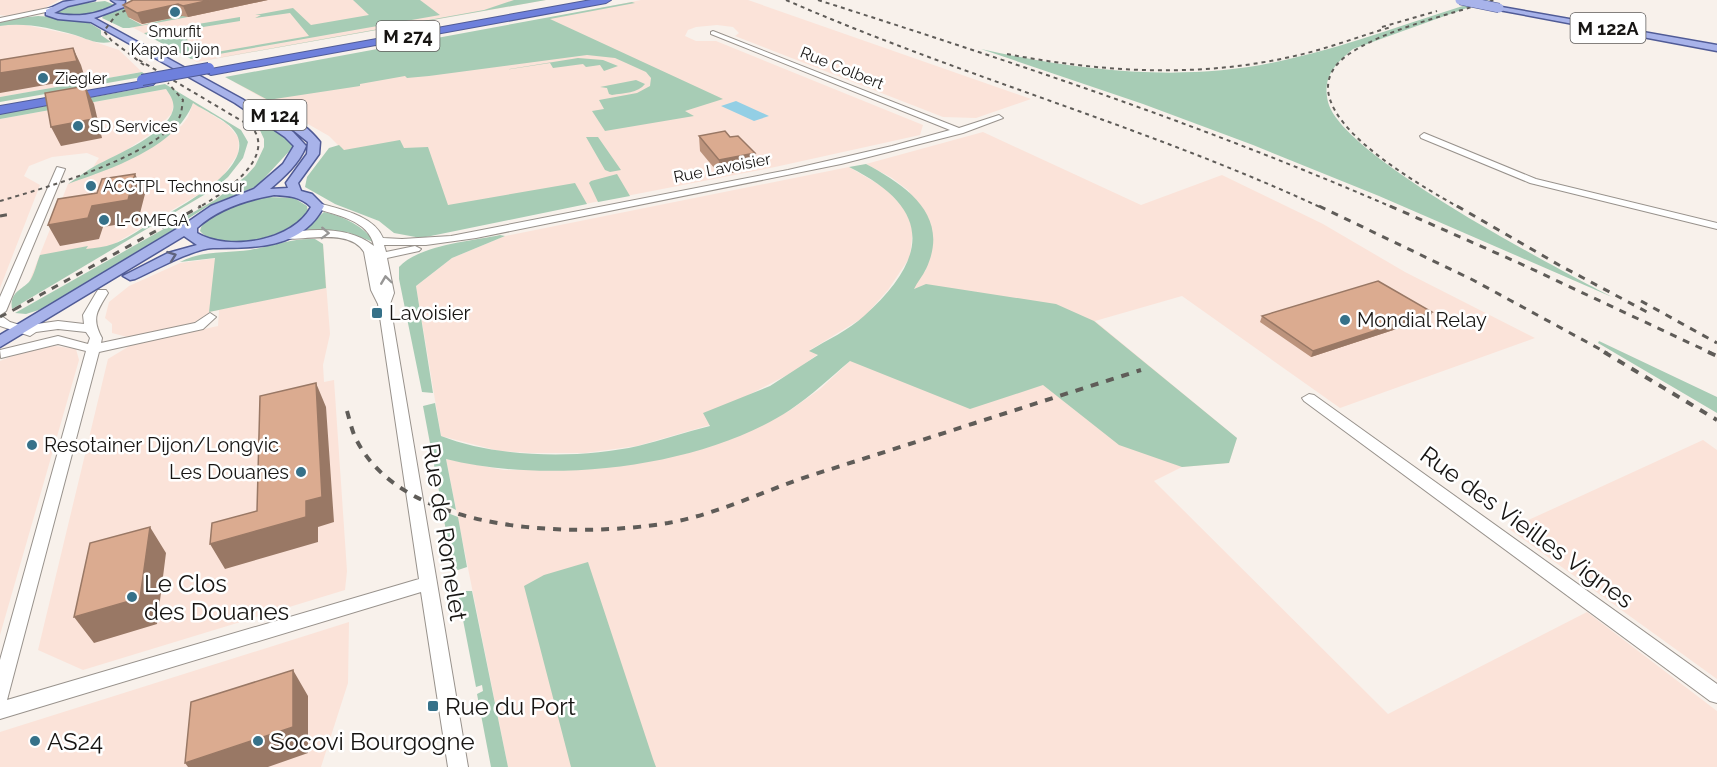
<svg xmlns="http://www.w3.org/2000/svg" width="1717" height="767" font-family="Raleway,sans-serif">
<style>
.industrial{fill:#fbe3d9}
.green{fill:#a7ccb5}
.water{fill:#93cfe5}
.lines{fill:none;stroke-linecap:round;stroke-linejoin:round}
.minor-casing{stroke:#98928c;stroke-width:2}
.major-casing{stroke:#505b96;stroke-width:3}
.highway-casing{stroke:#505b96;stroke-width:2}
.minor{fill:#fff;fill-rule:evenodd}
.major{fill:#a8b3ea;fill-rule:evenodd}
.highway{fill:#6e80dc;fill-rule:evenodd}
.rail-far2{stroke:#5f5c58;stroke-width:2;stroke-dasharray:4 4;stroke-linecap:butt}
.rail-far1{stroke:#5f5c58;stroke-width:3;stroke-dasharray:7 7;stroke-linecap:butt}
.rail{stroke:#5f5c58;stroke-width:4;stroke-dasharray:8 8;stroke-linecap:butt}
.major-bridge-casing{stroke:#505b96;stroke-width:10;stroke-linecap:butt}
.highway-bridge-casing{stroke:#505b96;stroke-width:12;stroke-linecap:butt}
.major-bridge{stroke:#a8b3ea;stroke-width:9}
.highway-bridge{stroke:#6e80dc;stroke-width:10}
.wall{fill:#bc937c}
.shaded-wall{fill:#997865}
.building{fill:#dbab90;stroke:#997865;stroke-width:1.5}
.oneway{stroke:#979695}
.oneway2{stroke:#60647e}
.poi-dot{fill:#367189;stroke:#fff;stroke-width:2}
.labels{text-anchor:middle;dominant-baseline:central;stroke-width:5;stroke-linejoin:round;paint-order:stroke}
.far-poi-label{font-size:16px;fill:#171513;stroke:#fff;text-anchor:start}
.far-street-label{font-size:16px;fill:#171513;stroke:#fff}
.shield{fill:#fff;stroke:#5d5b5a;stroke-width:1.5}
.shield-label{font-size:18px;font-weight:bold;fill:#171513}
.poi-label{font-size:20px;fill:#171513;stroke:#fff;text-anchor:start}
.near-street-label{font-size:24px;fill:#171513;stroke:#fff}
.near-poi-label{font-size:24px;fill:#171513;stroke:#fff;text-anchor:start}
</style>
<rect width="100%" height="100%" fill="#f8f1eb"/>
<path class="industrial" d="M0,0H59L45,8L7,16L0,15Z
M153,0H546L197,62L117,19Z
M641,0H748L1031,99L976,118L943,117L735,36L739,33L733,27L717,25L696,27L688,30L685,36L696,41H716L923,125L920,135L775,167L441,232L357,164L329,136L234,82L406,49L416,44Z
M16,23L74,35L119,50L142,72L0,97V26Z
M166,89L174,102L172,113L155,131L125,151L93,167L99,158L87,153L52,157L29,166L24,176L40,185L0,288V119Z
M193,103L227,124L239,138L238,154L221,179L201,193L114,244L29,282L68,184L162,141L182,125L188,117Z
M983,132L1141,205L1222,175L1323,224L1405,272L1535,338L1340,408L1182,296L1095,321L1237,438L1229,463L1182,467L1154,481L1388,714L1587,612L1717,711V767H508L446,459L504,470H574L646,462L687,453L729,439L789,411L820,389L850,361L926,270L909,191L892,178L866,164Z
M849,167L885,188L905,209L913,228L910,257L888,290L864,317L810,350L818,354L795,371L739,400L704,413L710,425L637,446L585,453H531L499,451L441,436L416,286L452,258L505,236Z
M323,244L330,334L323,365L324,382L334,380L347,571L345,590L83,670L38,650L108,359L131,345L218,326L219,310L210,312L189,326L131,338L112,333V324L105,318L109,302L129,286L180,263Z
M56,346L76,349L79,360L0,635V361L27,350Z
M1703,440L1717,450V679L1509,529Z
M349,622L348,683L321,767H0V732Z"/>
<path class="green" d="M132,0H167L129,18L142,25L184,15L188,17L129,28H123L102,18L105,14Z
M353,0H420L440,15L191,59L152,38L185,33L193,56L309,36L290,13L255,18L261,15H255L293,8L311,25L369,15Z
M514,0H546L201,61L484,10Z
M1482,0H1489L1353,49C1335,64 1322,77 1328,102C1341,156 1557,268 1612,297L1379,196L1253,145L1143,104L981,49C1080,71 1189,84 1289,59C1355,44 1418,19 1482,0Z
M105,1L115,5C101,15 71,20 55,13L67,5Z
M632,2L635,3L550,19L723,99L685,111L694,116L605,131L592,111L604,109L599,100L637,93L650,86L651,78L646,72L615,58L587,55L429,76L407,78L405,76L360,84V86L268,100L225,77Z
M38,16L83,19L101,30V35L111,42C98,45 87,39 75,35C51,28 24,22 0,26V20Z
M240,17V21L148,36L144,33Z
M578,58L603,60L618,66L604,71L600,65L586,67L583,64L553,68L550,63L491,72Z
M142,72L147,76L0,102V97Z
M636,80L645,84C638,93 624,93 612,95L609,94L607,88L600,87Z
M165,84L241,130L248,142L243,158L228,177L214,189L12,309C9,293 21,290 29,282C34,276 37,262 40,255L88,246L86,249C95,248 105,247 113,244C126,240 138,230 150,224C173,210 254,171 237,135C230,121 206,112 193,103C176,148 110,169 68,184C77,178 86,171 95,166C115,155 167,134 173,110C175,102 170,95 166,89L0,119V114Z
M247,111L285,136L294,146L257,186L208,206L186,220L179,228L45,308L26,314L15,313L215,200L246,176L255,166L264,147V139L258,126L245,112Z
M586,137H598L621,170L610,172L605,170Z
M400,140L404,148L428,147L448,205L575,183L587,204L421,238L394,233L379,221L335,204L305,187L307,177L329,148L339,145L344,150Z
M866,164C907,186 951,216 926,269C923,276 917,282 914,289L926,284L1056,304L1094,321L1237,438L1229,463L1182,467L1119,445L1043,385L970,409L850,361C830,378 812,395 790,410C701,468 548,485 446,459L456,510L441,502L423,406L435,403L441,436C497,458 580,459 638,446C662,440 686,432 710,426L703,413L770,386L818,355L809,351C827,340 849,330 864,316C930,257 932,208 849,167Z
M617,174L630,196L598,202L589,183L591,181Z
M268,197L294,198L307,206L308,212C292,236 219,256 200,231C205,209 248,200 268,197Z
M324,212C345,217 363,226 376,243L347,232L303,231Z
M500,235L505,236L452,258L416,286L433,393L422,392L399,279V267C419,245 472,241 500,235Z
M315,239L323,244L326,288L209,312L215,258L180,262C199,251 227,253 250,250C272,246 292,238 315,239Z
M1599,341L1717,397V413L1598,343Z
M445,512L458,517L467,567L455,571L443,516Z
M588,562L653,759L656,767H571L524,586L544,575Z
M466,591H472L508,767H491L477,694L483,691L482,685L476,687L458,594Z"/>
<path class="water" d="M736,101L769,116L754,121L721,106Z"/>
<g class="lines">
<g class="minor-casing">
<path id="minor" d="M53,7L55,10L0,22V18Z
M713,31L959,128L999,115L1003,118L963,133L841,164L476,238L426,245H384L386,252L415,246L421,249L419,251L387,258L394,293L390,304L468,767H448L421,592L0,719V660L86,351L58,344L1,358L0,350L58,336L88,344L90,338L86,332L58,329L36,332L30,336L0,326V315L10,322L23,326L58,321L84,324L83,315L96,293L98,290H106L108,293C97,311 91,318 102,338L101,343L195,323L210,313L216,317L203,329L99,352L7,700L419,579L378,304L371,290L364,252C347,224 290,246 278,236L283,233C312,229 349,226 374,246C369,220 336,215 314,208V204L318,203C339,209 374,215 383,238L402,239L451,236L788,170L892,146L950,130L711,34V32Z
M1424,133L1536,179L1717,223V229L1530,183L1421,138L1420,136Z
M57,167L65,169L6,311L0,315V297Z
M1309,394L1314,395L1717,684V703L1710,701L1304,401L1302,398Z"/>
</g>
<g class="major-casing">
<path id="major" d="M76,0H95L68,6L54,13C75,18 98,15 117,4L111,0L125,1L124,7L94,18L242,99L293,132L306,146C299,164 284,177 270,189L288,188L286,183L307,154L308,142L283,122V118C296,116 312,132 320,142L319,154L298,183L301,191L312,194L324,206C302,249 255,248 213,248C192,249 155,270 135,279L130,280L123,276L168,253L197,245L184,236L0,347V335L185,224L211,206L254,189L283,164L294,146L285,137L235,103L91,22L58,19L46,15V10L63,2ZM274,195C289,196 300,196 311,207C293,241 229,252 197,233V228C218,209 246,200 274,195Z
M1496,6L1717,45V51L1499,10H1496Z"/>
</g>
<g class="highway-casing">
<path id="highway" d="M591,0H611L606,3L211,75L205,72L211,69Z
M149,80L155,83L153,85L0,114V106Z"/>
</g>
<use href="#minor" class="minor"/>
<use href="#major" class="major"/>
<use href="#highway" class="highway"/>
<path class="rail-far2" d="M786,0C962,77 1148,127 1322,208
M818,0C1013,62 1206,126 1394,208
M1382,27L1437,11
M1007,54C1101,72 1196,78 1290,57C1324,50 1357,37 1391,27
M139,60L252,127C277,159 222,194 198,208
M144,65L111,40L104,31L116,15L147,0
M0,201C45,188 153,157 179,118C182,113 182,105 183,100L168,83
M1460,208C1424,187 1279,109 1345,57C1382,29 1450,15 1494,0"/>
<path class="rail-far1" d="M1319,206L1473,280L1607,353
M1390,206L1519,263L1711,353
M1457,206L1559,265L1647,312
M0,216L12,214
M1641,301L1717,343
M15,309L201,206
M0,317L23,305"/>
<path class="rail" d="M1604,352L1717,420
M1708,352L1717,356
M347,411C350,421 352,432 357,441C406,535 577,538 668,523C718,514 761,492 809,476C920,441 1030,405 1141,370"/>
<g class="major-bridge-casing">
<path id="major-bridge" d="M1460,0L1499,8"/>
</g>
<g class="highway-bridge-casing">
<path id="highway-bridge" d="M142,80L209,68"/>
</g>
<use href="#major-bridge" class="major-bridge"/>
<use href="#highway-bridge" class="highway-bridge"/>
</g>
<path class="wall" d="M268,0L188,17L182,16L142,24L128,17L123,5Z
M699,136L730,137L755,153L756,168L720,175L700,151Z
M1432,312L1430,318L1311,357L1260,322L1262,316Z"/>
<path class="shaded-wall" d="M210,0H268L188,17L183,6Z
M178,4L182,16L142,24L137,13Z
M73,48L81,65L85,78L0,93V73Z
M85,86L94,104L102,138L61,146L51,127Z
M755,153L756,168L720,175L719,160Z
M135,174L145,194L138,221L103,227L99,239L60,246L48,225L92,206Z
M1432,312L1430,318L1311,357L1313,351Z
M316,383L326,407L334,522L318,527V542L225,569L210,544L306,501Z
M150,527L166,553L157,624L94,643L74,617Z
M293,670L308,696V753L268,767H188L185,763Z"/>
<path class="building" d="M133,0H210L183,6L178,4L137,13L123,5Z
M73,48L77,61L0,73V60Z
M85,86L93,119L51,127L45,93Z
M725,131L730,137L738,136L755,153L719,160L699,136Z
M135,174L128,200L92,206L88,218L48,225L58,199L97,193L102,179Z
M1378,281L1432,312L1313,351L1262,316Z
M316,383L322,497L306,501V517L210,544L212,523L257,511L260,396Z
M150,527L140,598L74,617L90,543Z
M293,670V727L185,763L191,702Z"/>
<defs><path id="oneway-chevron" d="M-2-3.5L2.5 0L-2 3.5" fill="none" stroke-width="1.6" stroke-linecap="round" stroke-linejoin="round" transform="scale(1.5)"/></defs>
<g class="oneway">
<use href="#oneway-chevron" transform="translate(325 233) rotate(2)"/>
<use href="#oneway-chevron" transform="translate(386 280) rotate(-98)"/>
</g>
<use class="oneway2" href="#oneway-chevron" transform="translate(172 256) rotate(-20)"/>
<g class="poi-dot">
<circle cx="175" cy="12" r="6"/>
<circle cx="43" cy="78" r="6"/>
<circle cx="78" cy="126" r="6"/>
<circle cx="91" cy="186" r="6"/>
<circle cx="104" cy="220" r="6"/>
<rect x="371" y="307" width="12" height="12" rx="3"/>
<circle cx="1345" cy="320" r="6"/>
<circle cx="32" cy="445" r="6"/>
<circle cx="301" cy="472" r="6"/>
<circle cx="132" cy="597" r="6"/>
<rect x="427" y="700" width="12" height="12" rx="3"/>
<circle cx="35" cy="741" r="6"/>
<circle cx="258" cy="741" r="6"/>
</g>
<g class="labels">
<g class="far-poi-label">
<text x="175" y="31" text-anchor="middle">Smurfit<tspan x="175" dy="18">Kappa Dijon</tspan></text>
<text x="55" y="78">Ziegler</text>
<text x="90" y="126">SD Services</text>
<text x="103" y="186">ACCTPL Technosur</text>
<text x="116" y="220">L-OMEGA</text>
</g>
<g class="far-street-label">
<text transform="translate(842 68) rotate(22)">Rue Colbert</text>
<text transform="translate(722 168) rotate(-11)">Rue Lavoisier</text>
</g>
<g class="shield">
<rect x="1570.5" y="13" width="75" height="30" rx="4.5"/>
<rect x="376.5" y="21" width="63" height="30" rx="4.5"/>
<rect x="243.5" y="100" width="63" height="30" rx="4.5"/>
</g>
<g class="shield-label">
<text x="1608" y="28">M 122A</text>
<text x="408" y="36">M 274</text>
<text x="275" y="115">M 124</text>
</g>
<g class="poi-label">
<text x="389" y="313">Lavoisier</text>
<text x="1357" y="320">Mondial Relay</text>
<text x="44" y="445">Resotainer Dijon/Longvic</text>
<text x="289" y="472" text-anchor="end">Les Douanes</text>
</g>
<g class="near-street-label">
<text transform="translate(1527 527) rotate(36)">Rue des Vieilles Vignes</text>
<text transform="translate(445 532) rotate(81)">Rue de Romelet</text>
</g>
<g class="near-poi-label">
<text x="144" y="583">Le Clos<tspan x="144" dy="28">des Douanes</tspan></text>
<text x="445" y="706">Rue du Port</text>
<text x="47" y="741">AS24</text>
<text x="270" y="741">Socovi Bourgogne</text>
</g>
</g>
</svg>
